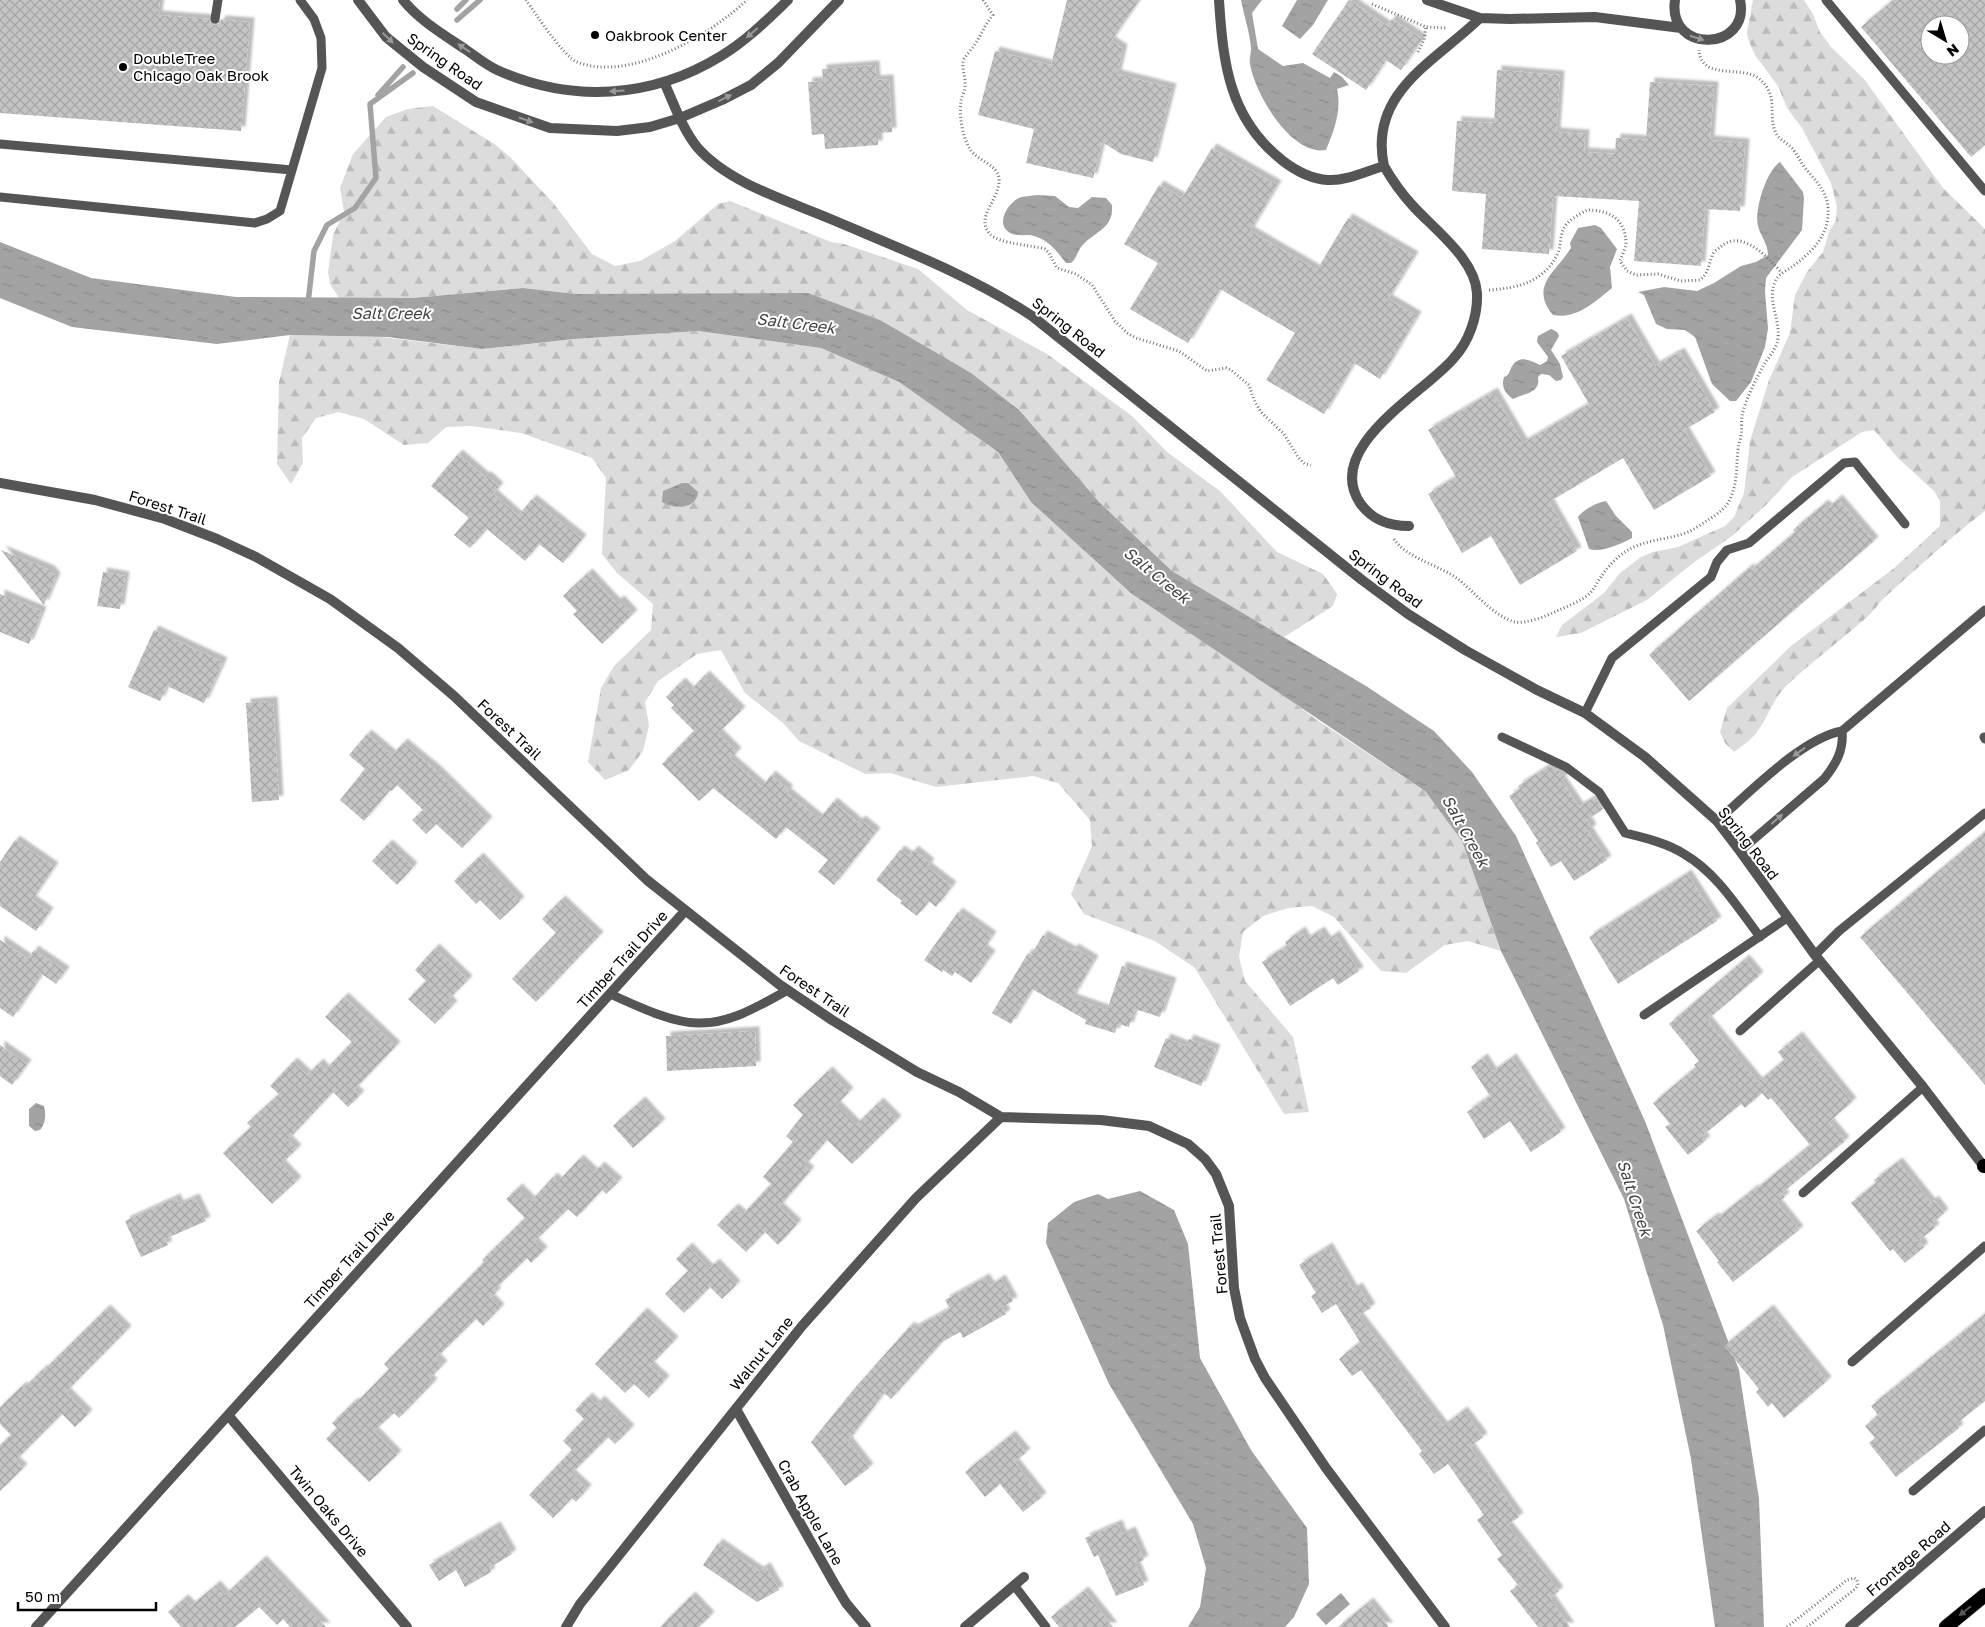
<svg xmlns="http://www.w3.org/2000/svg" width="1985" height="1627" font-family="'Golos Text',sans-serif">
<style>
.forest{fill:url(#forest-firs)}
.water{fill:url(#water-ripples)}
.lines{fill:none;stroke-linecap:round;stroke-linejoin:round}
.stream{stroke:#a3a3a3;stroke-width:5.5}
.building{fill:url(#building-cross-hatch);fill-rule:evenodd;filter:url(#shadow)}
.trunk-casing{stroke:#dbdbdb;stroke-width:15}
.path{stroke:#777;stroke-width:3;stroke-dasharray:1 2.5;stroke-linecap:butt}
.service{stroke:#555;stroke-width:9}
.minor{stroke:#555;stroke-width:10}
.tertiary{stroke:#555;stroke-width:10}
.trunk{stroke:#000;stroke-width:14}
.oneway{fill:#999}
.oneway2{fill:#595959}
.poi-dot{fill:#000;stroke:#fff;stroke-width:2}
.labels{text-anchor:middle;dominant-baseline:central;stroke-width:4;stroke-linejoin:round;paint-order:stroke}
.poi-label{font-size:15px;fill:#000;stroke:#fff;text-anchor:start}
.street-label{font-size:15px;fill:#000;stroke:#fff}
.water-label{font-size:16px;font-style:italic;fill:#444;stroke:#fff}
</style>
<defs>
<pattern id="forest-firs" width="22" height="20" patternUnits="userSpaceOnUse" patternTransform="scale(1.25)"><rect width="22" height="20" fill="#dcdcdc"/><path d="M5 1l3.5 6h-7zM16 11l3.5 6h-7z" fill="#bbb"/></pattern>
<pattern id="water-ripples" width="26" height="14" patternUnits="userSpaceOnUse" patternTransform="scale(1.25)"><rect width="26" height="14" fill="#a3a3a3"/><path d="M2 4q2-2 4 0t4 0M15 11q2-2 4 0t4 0" fill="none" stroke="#8b8b8b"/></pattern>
<pattern id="building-cross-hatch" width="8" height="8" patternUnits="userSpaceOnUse" patternTransform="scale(1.25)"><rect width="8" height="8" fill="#c4c4c4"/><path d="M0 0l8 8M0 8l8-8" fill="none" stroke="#a7a7a7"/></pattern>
<filter id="shadow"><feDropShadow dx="4.5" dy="-4.5" stdDeviation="1" flood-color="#0004"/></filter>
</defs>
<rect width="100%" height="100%" fill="#fff"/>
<path class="forest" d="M1753,0H1804L1813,14L1820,32L1831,47L1864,79L1943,188L1985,229V511C1950,538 1917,568 1884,598C1878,604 1873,612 1866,618C1839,642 1811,662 1785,687C1773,700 1769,715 1759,729C1753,739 1743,745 1734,752L1725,743L1720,732L1727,708L1791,646L1893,569L1940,526V501L1934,491L1898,458L1874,430L1862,432L1792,477L1767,504L1732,536L1693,563L1647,600L1581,633L1556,637L1562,625L1604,593L1620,573L1641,557L1653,552L1678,547L1725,526L1734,517L1744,493L1750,441L1769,380L1790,333L1795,295L1807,272L1823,252L1829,232L1836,220L1837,207L1831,183L1802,128L1787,108L1778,86L1755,55L1748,39L1747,32Z
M433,106L496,145L511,158L554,204L592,254L615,266L640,261L675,241L718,204L730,201L831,242L844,244L918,269L967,310L1047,354L1132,416L1167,452L1220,491L1277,552L1323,574L1337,594L1333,606L1284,637L1172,571L1099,502L880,320L808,294H576L523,288L412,298H339L330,284L328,272L333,235L344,212L340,188L353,154L386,117L408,109Z
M698,331L821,348L899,382L998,452L1031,502L1314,718L1425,791L1462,841L1501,951L1468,941L1445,945L1406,973L1381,971L1334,917L1312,906L1288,908L1263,916L1243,932L1239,957L1245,981L1293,1037L1309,1112L1284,1114L1195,968L1155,941L1084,914L1071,894L1092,846L1090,820L1058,783L1033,776L936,787L890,773L865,774L799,741L783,723L745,693L721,650L697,654L658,681L645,702L649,726L643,751L629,770L605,780L588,762L601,688L614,666L651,630L653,604L617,573L602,554L606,478L592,458L521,433L472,426L446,427L428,443L404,445L364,419L339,412L316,418L302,438L303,463L291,484L277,464L279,382L290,335L381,337L482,349L574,339Z"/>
<path class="water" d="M1241,0H1262L1252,13L1258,49L1283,66L1303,63L1330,78L1334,72L1342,77L1349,85L1337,89C1342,110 1334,131 1326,150C1291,156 1255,94 1250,64C1249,60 1251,54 1251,49C1250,33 1244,16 1241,0Z
M1297,0H1328L1313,25L1300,39L1282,26Z
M1780,162L1803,192L1804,198L1802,230L1766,278L1765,291L1768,329L1765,347L1751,382L1736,401H1730L1712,384L1695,337L1685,330L1667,329L1656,324L1644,295L1638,292L1664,287L1697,291L1714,283L1741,266L1756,262L1768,255C1768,244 1761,237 1758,226C1754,211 1766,171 1780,162Z
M1038,195L1055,196L1069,207L1078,208L1092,197L1106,198L1112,205C1114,230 1094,231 1081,247C1077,253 1076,259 1071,263H1066C1056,250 1047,238 1030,235C1024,235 1016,236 1010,233C995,224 1007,204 1019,198C1024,196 1032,196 1038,195Z
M1595,225L1601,228L1617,249L1610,267L1612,288C1596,301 1576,320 1553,315C1529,286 1556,272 1571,248L1570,243L1578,228Z
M0,242L91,278L236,297L412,298L523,288L576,294L808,293L880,320L971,373L1019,410L1099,502L1172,571L1366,686L1434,731L1472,772L1516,836L1645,1121L1739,1370L1759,1499L1764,1627H1715L1691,1459L1663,1325L1624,1199L1501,951L1462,841L1425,791L1132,594L1031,502L998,452L899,382L821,348L698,331L574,339L482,349L388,337L290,335L217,344L72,327L0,298Z
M1551,329L1557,332L1559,336L1551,350L1560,364L1563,377L1561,380L1556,381L1549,375L1541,374L1538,377C1541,393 1525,393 1513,399C1505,393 1501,387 1504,377C1509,375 1509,373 1511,368C1519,354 1529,360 1540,365L1547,361L1548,357L1537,342L1538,336Z
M682,483H688L698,492C697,509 674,510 662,502L663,491Z
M1606,501L1616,516L1632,532V538C1621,544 1601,553 1589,549L1578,517C1584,509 1596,503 1606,501Z
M36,1103L44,1106C46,1114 46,1123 40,1130L35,1131L29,1126V1109Z
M1140,1191L1174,1210L1188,1244L1200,1358L1251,1450L1307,1528L1309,1584L1294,1617L1285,1627H1188L1200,1607L1206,1568L1193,1524L1109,1384L1046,1243L1048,1223L1074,1202L1098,1194L1108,1199Z
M1341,1593L1350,1604L1326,1625L1316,1614Z"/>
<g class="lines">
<path class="stream" d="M457,9L466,0
M457,20L480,0
M378,95L403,67
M308,303L314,251L327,225L355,208L376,178L370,104L413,73"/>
</g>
<path class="building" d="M0,0H160L158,15L209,19L211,24L215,25L220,23L221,20L250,22L241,131L0,113Z
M1067,0H1139L1111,41L1123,49L1117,74L1172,88L1153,162L1121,154L1102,142L1093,178L1026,163L1034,129L978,115L995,51L1051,65Z
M1349,0L1387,26L1392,19L1422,39L1401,70L1386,60L1366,90L1312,54Z
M1893,0H1985V145L1971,157L1861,27ZM1930,25H1960V55H1930Z
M875,65L876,80L889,79L892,132L878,133V145L825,149L824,134L812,135L808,82L823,81L822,69Z
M1497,70L1560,75L1556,132L1585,134L1584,152L1615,154L1616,138L1646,140L1650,82L1714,86L1710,140L1745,143L1740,211L1705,209L1701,266L1634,261L1639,201L1553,196L1549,254L1482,249L1486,194L1452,191L1457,121L1494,123Z
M1212,148L1277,185L1250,231L1317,270L1348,218L1414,256L1388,299L1417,316L1380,379L1354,363L1324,414L1266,380L1295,333L1220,289L1188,343L1130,309L1158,263L1124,244L1159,185L1182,198Z
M1627,318L1655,366L1680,352L1715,412L1684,430L1711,476L1654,510L1623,458L1549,502L1577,551L1520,585L1491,536L1462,553L1428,494L1456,477L1428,430L1493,392L1523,443L1589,404L1561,356Z
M458,454L485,477L487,476L499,487L493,494L518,516L532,499L582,539L563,563L539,544L525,561L487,529L470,548L454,535L469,518L431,486Z
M1838,499L1874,541L1689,701L1649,655L1749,568L1751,570L1795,532L1793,530L1824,504L1828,508Z
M1,550L50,570L56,577L44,605Z
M103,572L125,576L120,609L97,606Z
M588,573L616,603L620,600L633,614L602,644L573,614L577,611L563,596Z
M0,594L42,611L29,644L0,632Z
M154,630L223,662L204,703L167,686L160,701L128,687Z
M705,675L741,711L718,733L737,752L730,759L762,787L771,775L789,790L786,792L819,819L833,802L858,823L861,820L876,832L834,885L818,872L828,860L786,827L776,839L713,788L699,801L662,764L694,731L671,708L674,705L666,697L681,682L690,691Z
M273,701L279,800L252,802L246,703Z
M367,734L392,755L403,743L436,770L488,821L462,848L436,824L426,834L412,820L423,810L397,785L392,791L390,790L364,821L340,800L365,769L349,755Z
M1549,766L1562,772L1565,777L1561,780L1579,807L1595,797L1603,809L1587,820L1592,829L1588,831L1607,860L1574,881L1561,861L1551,867L1536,843L1538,841L1509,796L1520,789L1518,786Z
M1985,832V1085L1860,937Z
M15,840L54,867L32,900L49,912L36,931L0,906V862Z
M388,844L413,867L397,885L372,861Z
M900,850L909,856L914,850L930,863L927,867L952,886L936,907L929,901L917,916L900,903L902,901L876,880Z
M479,857L520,901L500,920L480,900L476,904L454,881Z
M1687,874L1717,921L1618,984L1589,937Z
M561,900L599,936L536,1002L512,979L556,933L542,919Z
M958,912L992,936L983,949L991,955L971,983L955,972L952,976L943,970L942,972L924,960Z
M1301,931L1306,940L1320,931L1327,941L1335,935L1359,971L1338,985L1333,978L1290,1006L1262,962L1287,946L1285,942Z
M1043,935L1072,951L1074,948L1094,960L1072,998L1107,1010L1122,966L1172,982L1160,1017L1135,1009L1129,1027L1118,1024L1115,1033L1085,1024L1086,1020L1032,989L1011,1024L992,1013L1028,953L1031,955Z
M0,940L28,959L34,950L65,971L56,984L42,974L13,1017L0,1008Z
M435,948L468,980L448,1000L453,1005L435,1024L408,999L426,981L415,970Z
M1745,959L1759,976L1707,1020L1758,1082L1784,1060L1778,1052L1798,1036L1852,1102L1829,1122L1845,1141L1782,1193L1785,1197L1777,1203L1799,1230L1733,1282L1717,1262L1719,1261L1696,1231L1714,1217L1716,1219L1754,1189L1755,1190L1810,1145L1771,1098L1768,1100L1762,1093L1745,1108L1741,1104L1702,1136L1706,1140L1688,1155L1665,1127L1670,1124L1653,1103L1696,1067L1694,1065L1699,1061L1669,1024Z
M344,997L396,1046L354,1090L360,1095L348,1107L333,1092L288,1140L297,1149L281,1164L297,1181L272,1204L223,1153L251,1127L247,1123L279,1094L270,1086L293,1062L307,1075L319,1063L325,1070L352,1042L325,1017Z
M755,1031L756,1066L667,1071L666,1036Z
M1166,1038L1186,1046L1189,1039L1216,1049L1201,1086L1154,1067Z
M0,1045L27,1064L12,1085L0,1076Z
M1483,1058L1492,1072L1512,1058L1561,1132L1531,1152L1510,1121L1484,1139L1467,1112L1490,1096L1471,1067Z
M828,1071L849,1092L836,1105L856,1125L879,1102L897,1120L852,1164L827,1140L804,1166L810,1171L779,1207L797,1224L778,1245L765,1232L746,1252L717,1225L734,1208L742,1215L771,1184L763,1177L793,1142L786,1136L803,1115L793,1105Z
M641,1101L661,1123L633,1148L613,1126Z
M579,1159L594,1173L600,1166L618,1182L606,1194L602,1190L577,1217L568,1209L534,1242L543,1251L531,1263L527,1258L494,1290L497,1292L490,1298L500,1308L483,1326L476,1319L436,1358L443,1365L429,1379L433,1383L399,1418L394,1413L374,1431L397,1455L369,1482L326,1439L337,1428L332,1423L354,1402L356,1403L389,1369L384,1364L484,1262L482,1260L525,1218L506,1199L518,1188L531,1201L553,1177L558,1182Z
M1898,1162L1931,1203L1934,1200L1944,1213L1932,1224L1935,1228L1919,1240L1924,1247L1905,1263L1893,1249L1890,1251L1851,1203L1876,1183L1874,1180Z
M176,1198L179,1205L195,1198L206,1221L165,1239L168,1245L141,1257L125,1221Z
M688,1247L709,1269L715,1263L736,1285L722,1299L710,1287L684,1313L665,1294L688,1271L676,1259Z
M1328,1247L1353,1290L1358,1287L1371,1308L1358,1316L1443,1426L1463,1411L1483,1437L1470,1447L1519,1517L1507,1525L1559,1591L1550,1598L1570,1627H1538L1510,1591L1518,1585L1497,1559L1502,1555L1477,1520L1484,1515L1448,1464L1434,1474L1419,1454L1422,1451L1361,1370L1352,1376L1339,1359L1360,1342L1336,1304L1322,1313L1311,1296L1316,1293L1299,1265Z
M985,1278L990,1286L1001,1279L1013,1301L1002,1307L1006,1314L963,1338L960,1332L942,1342L891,1399L884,1393L848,1441L869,1468L845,1486L811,1442L855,1388L910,1326L913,1329L950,1309L945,1300Z
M106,1309L127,1330L66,1392L88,1414L75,1427L62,1414L15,1461L23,1468L0,1491V1445L11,1435L0,1424V1407L22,1386L24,1388L43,1369L44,1370Z
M1769,1309L1827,1381L1784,1418L1772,1403L1768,1407L1756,1392L1759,1389L1724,1346Z
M643,1312L674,1341L650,1366L665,1380L649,1398L634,1384L625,1393L595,1364Z
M1985,1314V1401L1956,1424L1959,1428L1896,1477L1869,1443L1875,1438L1865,1426L1878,1415L1871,1406Z
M588,1397L596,1405L600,1400L630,1429L615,1444L608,1437L571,1474L587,1489L576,1502L572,1498L553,1518L529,1495L572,1450L563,1441L584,1419L575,1410Z
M1011,1435L1026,1453L1014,1462L1042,1497L1023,1512L1000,1484L985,1497L965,1472Z
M1118,1524L1122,1535L1131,1531L1144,1560L1135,1564L1144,1585L1116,1596L1098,1555L1094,1557L1085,1538Z
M496,1526L512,1554L489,1568L491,1572L465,1587L456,1570L439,1581L429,1565Z
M718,1543L759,1571L766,1567L779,1590L757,1602L703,1565Z
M262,1560L326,1627H290L283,1619L277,1625L259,1607L235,1627H181L168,1612L184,1599L191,1606L216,1585L225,1595Z
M1084,1591L1090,1598L1113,1627H1059L1051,1617Z
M691,1596L710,1616L699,1627H660Z
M1369,1602L1389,1627H1338Z"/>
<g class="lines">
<g class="trunk-casing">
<path id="trunk" d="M1984,1166H1985
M1946,1627L1985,1595"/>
</g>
<path class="path" d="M526,0C535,13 564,57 577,62C630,83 710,35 747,0
M983,0L993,15C985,24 982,34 975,44C972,49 967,54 964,59C961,68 966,77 965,86C965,91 962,96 961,101C959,115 962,136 970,149C977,161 997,164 999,178C1001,199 974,217 990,234C999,244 1032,245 1045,249L1049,253L1057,268L1076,274L1092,285L1115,321L1127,333L1136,338L1179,351L1207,371L1226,368L1231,370L1249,385L1254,400L1261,412L1284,434L1298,457L1305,464L1311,465
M1372,4L1426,27L1447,28
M1418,52L1424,40L1426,27
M1489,290C1519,288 1544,282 1558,253C1561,245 1560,237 1563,230C1566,221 1580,214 1587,210C1608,210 1625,218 1626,242C1626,248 1622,255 1620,261L1627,271L1636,275L1658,274L1681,281L1700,280C1709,273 1708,266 1712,256C1713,251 1720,248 1723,245C1744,230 1769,259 1782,273
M1394,539C1406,558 1439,565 1458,579C1474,592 1495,617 1515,622C1526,624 1547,616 1557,611C1568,606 1582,601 1590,593C1595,588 1597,582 1601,577C1607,567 1618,556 1628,550C1647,539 1668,540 1688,532C1695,529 1702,524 1708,520C1716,515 1725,509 1729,501C1738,484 1736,467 1738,449C1738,444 1741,440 1741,435C1742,429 1741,422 1742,416C1745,400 1757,377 1765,363C1770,355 1777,348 1778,338C1780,318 1767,301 1775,282C1778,274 1786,271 1792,267C1812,252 1830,235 1828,208C1827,191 1815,180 1805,168C1800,161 1797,154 1792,148C1787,143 1781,140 1777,135C1766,117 1781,95 1758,78C1741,65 1701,81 1699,50
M1787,1627L1847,1580L1854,1578L1857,1580L1858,1585L1855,1589L1807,1627"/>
<path class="service" d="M1826,0L1985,191
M215,19L218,0
M0,144L292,170
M0,197L255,223L267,219L280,211L322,68L321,38L314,19L300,0
M1585,713L1612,658L1711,577L1717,562L1727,550L1749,543L1844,463L1855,462L1905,524
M1502,737L1566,767L1599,792L1625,833C1645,838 1667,843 1684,854C1717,873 1738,908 1760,937
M1984,737L1985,739
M1717,821C1748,794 1802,738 1842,731L1985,610
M1740,851L1824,779C1836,764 1844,750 1842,731
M1815,955L1839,931L1985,813
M610,994C635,1005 671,1023 698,1023C731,1024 760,1005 788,990
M1644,1015L1787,918
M1740,1031L1819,961
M1803,1193L1923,1087
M1852,1362L1985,1246
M1913,1491L1985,1430
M1014,1585L1046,1627"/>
<path class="minor" d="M1219,0C1223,63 1229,119 1283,161C1296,171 1312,179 1328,180C1347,181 1366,171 1384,166C1368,92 1436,61 1480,18
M1427,0L1480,18L1510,19L1595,17L1681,28
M1675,0C1667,55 1751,51 1740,0
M1384,166C1392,180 1401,193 1413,206C1434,229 1475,259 1477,293C1478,316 1469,342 1453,359C1424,393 1323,447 1360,503C1372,520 1388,526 1409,526
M0,483L95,500L165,519L217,539L256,557L330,599L398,648L454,696L647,880L780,985L832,1020L917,1072L959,1092L1001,1117L1101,1120L1149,1126L1188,1144L1205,1159L1216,1174L1229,1206L1234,1288L1240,1318L1255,1359L1265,1378L1326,1468L1445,1627
M736,1409L834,1583L846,1603L866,1627
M228,1415L407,1627
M36,1627L685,911
M566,1627L580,1604L802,1326L916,1198L1001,1117
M965,1627L1024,1577"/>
<path class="tertiary" d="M358,0L386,37L423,67L476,102L550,128L617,131L650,127L680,118L722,100L751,85L778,63L839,0
M403,0C419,20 444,35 465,49C475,56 486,65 497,70C571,103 651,99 721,56C746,41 767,20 788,0
M664,82C674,104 682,128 697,147C729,184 789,201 833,220C901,249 970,275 1032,316L1362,580L1408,614L1465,650L1537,690L1585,713L1645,757L1717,821L1740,851L1815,955L1923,1087L1985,1168
M1850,1627L1985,1511"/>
<use href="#trunk" class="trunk"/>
</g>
<defs><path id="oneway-solid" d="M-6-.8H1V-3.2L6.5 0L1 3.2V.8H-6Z" transform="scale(1.25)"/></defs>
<g class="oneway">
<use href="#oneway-solid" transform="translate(752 33) rotate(139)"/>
<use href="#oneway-solid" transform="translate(388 38) rotate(44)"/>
<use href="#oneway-solid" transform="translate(1697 38) rotate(18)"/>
<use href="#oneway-solid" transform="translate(464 48) rotate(-146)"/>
<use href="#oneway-solid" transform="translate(617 91) rotate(177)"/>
<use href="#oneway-solid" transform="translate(725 98) rotate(-26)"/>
<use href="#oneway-solid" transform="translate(526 120) rotate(19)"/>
<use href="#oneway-solid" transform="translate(1799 752) rotate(144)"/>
<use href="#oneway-solid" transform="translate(1777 819) rotate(-41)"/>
</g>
<use class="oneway2" href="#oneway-solid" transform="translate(1965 1611) rotate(141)"/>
<g class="poi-dot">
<circle cx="595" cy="35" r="5"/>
<circle cx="123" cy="67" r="5"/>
</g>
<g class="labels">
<g class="poi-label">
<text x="605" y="35">Oakbrook Center</text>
<text x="133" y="58">DoubleTree<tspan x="133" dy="17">Chicago Oak Brook</tspan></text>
</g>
<g class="street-label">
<text transform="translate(445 61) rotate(35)">Spring Road</text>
<text transform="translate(1069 327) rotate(38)">Spring Road</text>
<text transform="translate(168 507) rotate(18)">Forest Trail</text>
<text transform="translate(1386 578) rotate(37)">Spring Road</text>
<text transform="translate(510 729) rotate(43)">Forest Trail</text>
<text transform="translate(1749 843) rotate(52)">Spring Road</text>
<text transform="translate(622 959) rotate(-48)">Timber Trail Drive</text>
<text transform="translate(815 990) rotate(34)">Forest Trail</text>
<text transform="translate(1218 1254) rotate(-95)">Forest Trail</text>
<text transform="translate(349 1259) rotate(-48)">Timber Trail Drive</text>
<text transform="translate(761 1353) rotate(-51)">Walnut Lane</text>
<text transform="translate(329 1511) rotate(50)">Twin Oaks Drive</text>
<text transform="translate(811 1512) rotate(61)">Crab Apple Lane</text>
<text transform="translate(1908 1558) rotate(-41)">Frontage Road</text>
</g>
<g class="water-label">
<text x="391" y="313">Salt Creek</text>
<text transform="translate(796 323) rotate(7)">Salt Creek</text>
<text transform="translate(1157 575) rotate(39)">Salt Creek</text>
<text transform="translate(1466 831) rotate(61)">Salt Creek</text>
<text transform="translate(1635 1198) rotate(72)">Salt Creek</text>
</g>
</g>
<g transform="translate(1945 40) rotate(142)"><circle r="24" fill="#ffffff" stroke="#999999"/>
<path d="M0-4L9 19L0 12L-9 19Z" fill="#000000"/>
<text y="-8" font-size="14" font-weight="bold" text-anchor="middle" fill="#000000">N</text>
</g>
<path d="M18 1602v8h138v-8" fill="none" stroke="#000000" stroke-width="2.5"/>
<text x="25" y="1602" font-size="15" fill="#000000" stroke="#ffffff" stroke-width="4" paint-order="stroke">50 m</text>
</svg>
